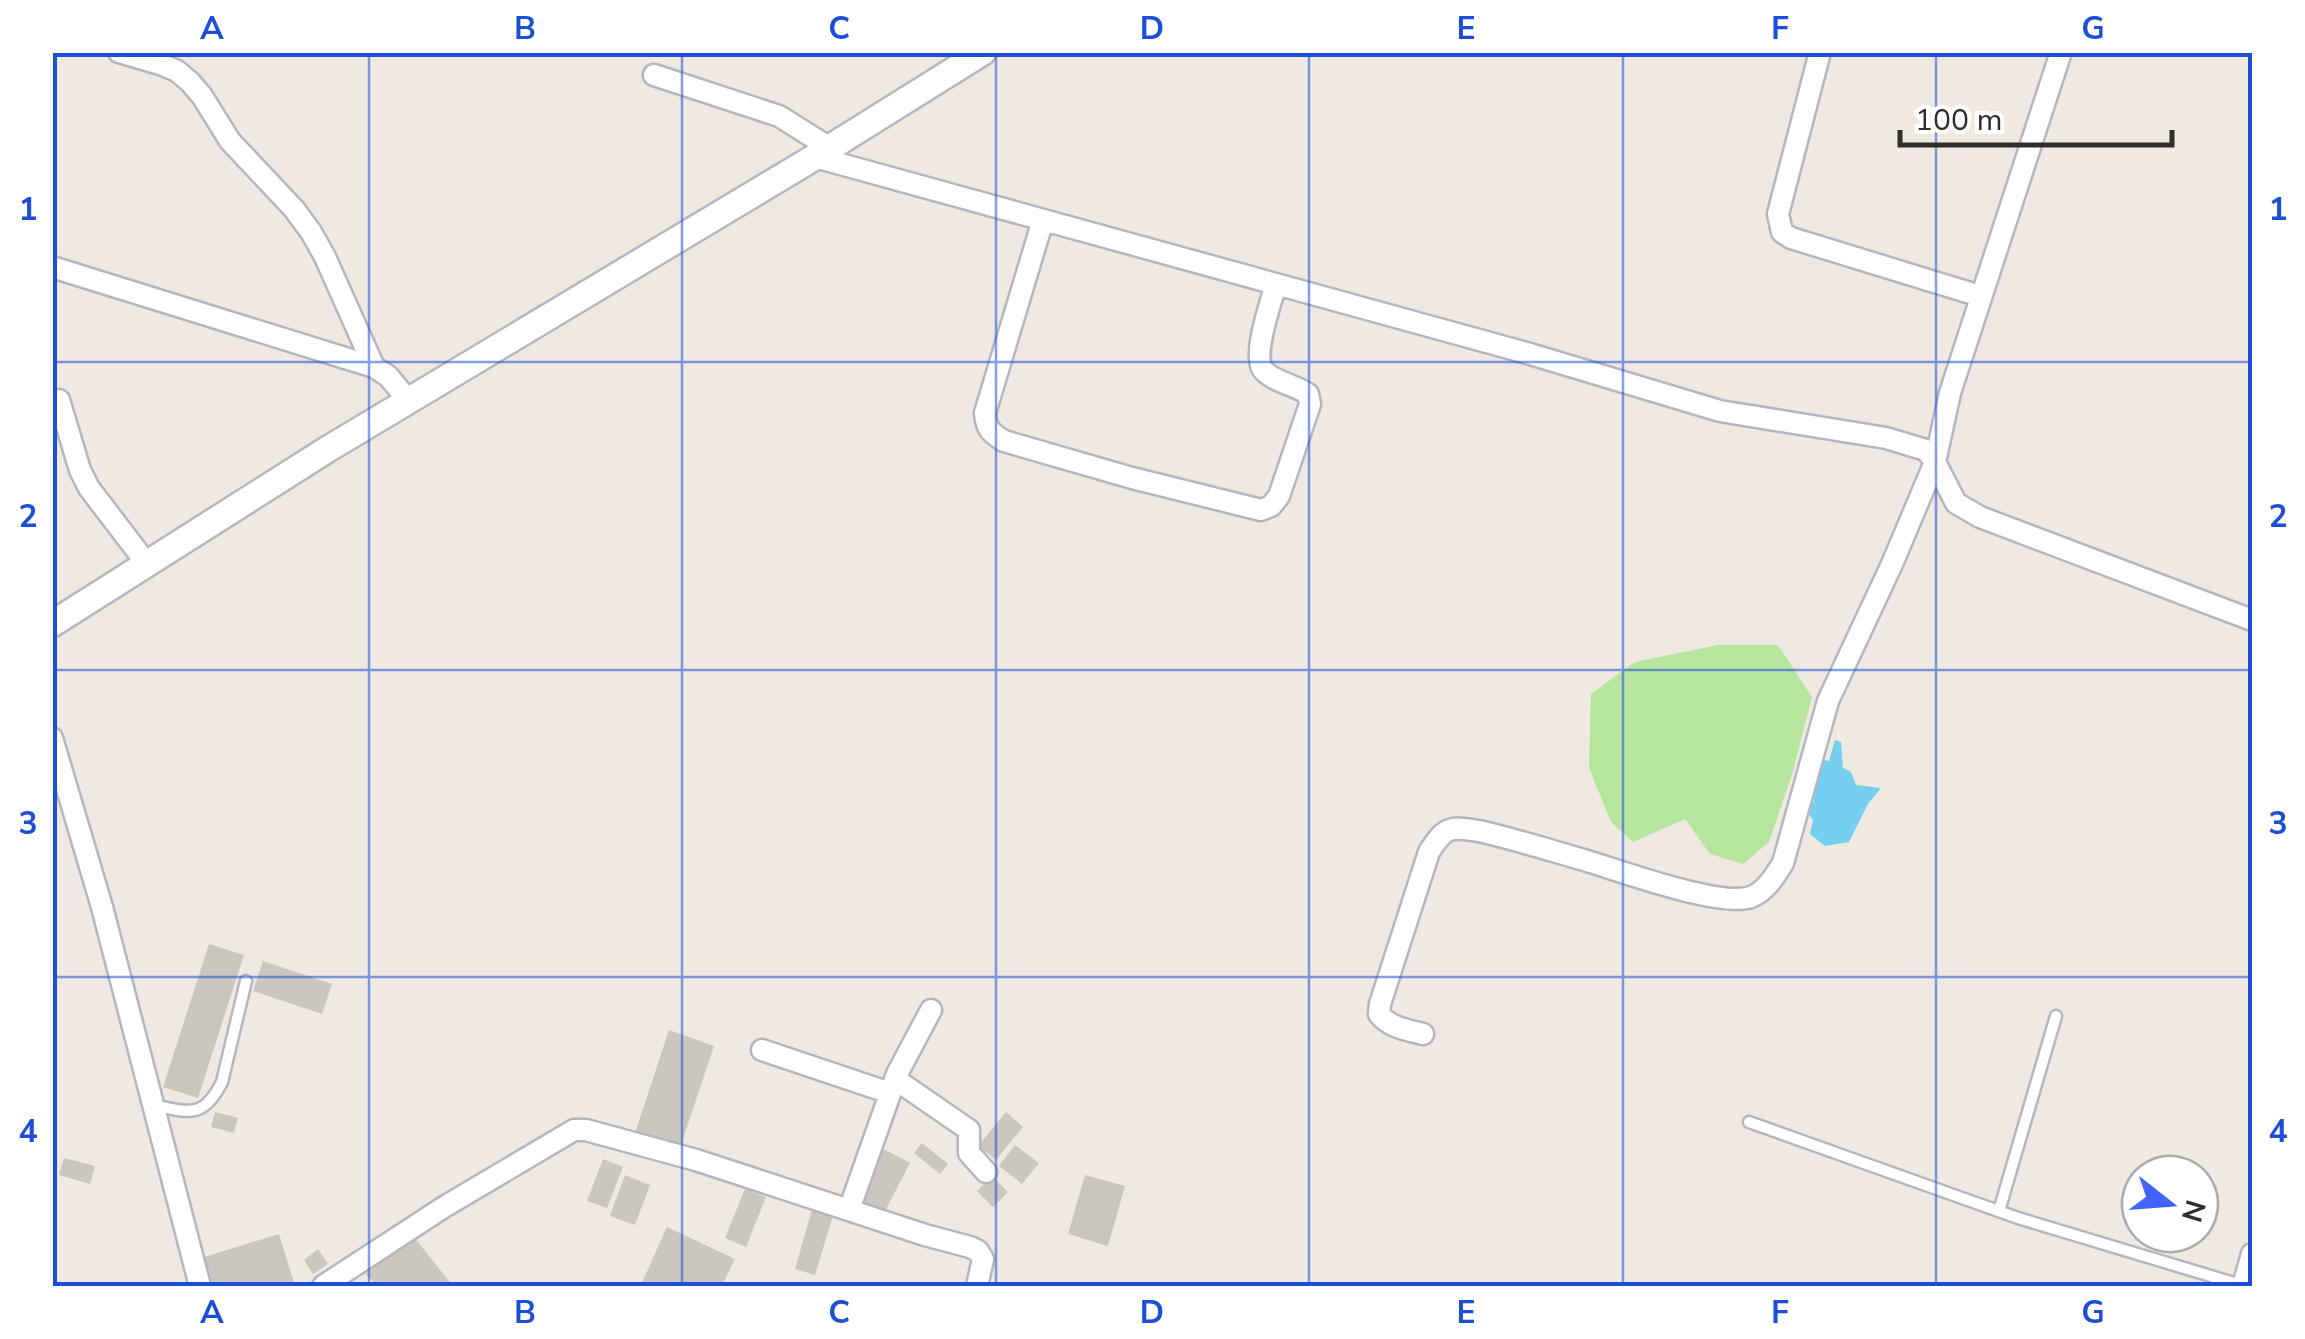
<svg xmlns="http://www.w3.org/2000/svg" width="2305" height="1339" font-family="'Nunito Sans',sans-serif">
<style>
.green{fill:#b6e59e}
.water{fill:#75cff0}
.building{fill:#cbc7bf}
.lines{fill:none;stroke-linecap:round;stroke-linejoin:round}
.service-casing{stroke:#b4b7c1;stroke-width:15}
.minor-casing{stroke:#b4b7c1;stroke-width:25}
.tertiary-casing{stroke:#b4b7c1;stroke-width:30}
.service{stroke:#fff;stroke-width:10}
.minor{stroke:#fff;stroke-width:20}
.tertiary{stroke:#fff;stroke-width:25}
.grid{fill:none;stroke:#1d4ed8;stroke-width:2.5;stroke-opacity:0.55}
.neatline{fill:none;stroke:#1d4ed8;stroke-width:4}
.grid-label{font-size:32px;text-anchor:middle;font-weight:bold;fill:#1d4ed8}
</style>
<rect width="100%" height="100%" fill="#efe9e1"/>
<path class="green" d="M1718,645H1778L1812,697L1792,775L1769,842L1743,864L1710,854L1685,819L1633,842L1611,822L1589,768L1591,694L1635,662Z"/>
<path class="water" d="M1835,740L1841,742L1843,768L1851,772L1856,785L1881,788L1868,804L1849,842L1825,846L1810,834L1813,820L1805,810L1814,801L1811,793L1818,759L1829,761Z"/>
<path class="building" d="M209,944L244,955L198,1098L163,1087Z
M263,961L332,984L322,1014L253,991Z
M669,1030L714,1046L679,1151L634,1136Z
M215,1112L238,1118L234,1133L211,1127Z
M1006,1112L1023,1127L996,1160L978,1146Z
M922,1143L948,1164L940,1174L914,1153Z
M1015,1145L1039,1163L1022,1184L999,1166Z
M884,1149L910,1163L884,1213L858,1200Z
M64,1158L95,1166L90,1184L59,1175Z
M603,1159L623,1167L607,1208L587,1201Z
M625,1175L650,1185L635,1225L610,1216Z
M1085,1175L1125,1186L1108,1246L1068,1234Z
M992,1176L1008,1192L993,1207L977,1191Z
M745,1189L766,1197L746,1247L725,1238Z
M813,1206L834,1212L815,1275L795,1269Z
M667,1227L735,1259L722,1286L641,1285Z
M279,1234L295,1286H213L204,1257Z
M413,1236L453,1286H377L366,1274Z
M318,1249L328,1264L313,1274L304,1260Z"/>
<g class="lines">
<g class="service-casing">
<path id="service" d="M152,1105C188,1112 203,1120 222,1082L246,981
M1749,1122L2018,1218L2244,1286
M1999,1211L2056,1016"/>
</g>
<g class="minor-casing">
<path id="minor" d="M119,52L163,65L177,71L190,82L202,96L230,141L294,209L311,232L325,257L374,367
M1820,52L1778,214L1782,232L1791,238L1980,296
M654,75L779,116L830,148
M815,157L1530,354L1720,411L1886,438L1926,450L1935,462L1956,503L1980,517L2252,620
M1043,220L985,413C986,429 991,433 1004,441L1132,478L1261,510L1271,506L1279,496L1310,404L1308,394C1295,385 1275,382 1264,371C1251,358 1271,302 1276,284
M52,267L374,367L388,376L408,400
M59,400L80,470L89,488L147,564
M52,738L102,907L200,1286
M1423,1034C1408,1030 1390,1028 1379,1014L1380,1004L1429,852C1445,827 1449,826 1479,831C1514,839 1549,850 1584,860C1618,870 1721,908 1751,897C1766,891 1775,876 1783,863L1828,701L1892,564L1935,462L1950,393L2061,52
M762,1050L890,1093
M895,1079L969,1130V1153L986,1172
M849,1210L897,1074L931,1010
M323,1286L444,1207L574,1130H586L696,1160L925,1235L970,1247L978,1251L983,1259L977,1286
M2243,1286L2252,1254"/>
</g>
<g class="tertiary-casing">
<path id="tertiary" d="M52,624L328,449L815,157L983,52"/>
</g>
<use href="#service" class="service"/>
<use href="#minor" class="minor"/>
<use href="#tertiary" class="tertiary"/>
</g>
<path class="grid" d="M369,52V1286M682,52V1286M996,52V1286M1309,52V1286M1623,52V1286M1936,52V1286M52,362H2252M52,670H2252M52,977H2252"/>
<rect width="2305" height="1339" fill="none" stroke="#ffffff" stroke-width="110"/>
<g transform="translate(2170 1204) rotate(107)"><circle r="48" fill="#ffffff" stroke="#ababab" stroke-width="2.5"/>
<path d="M0-8L18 38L0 25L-18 38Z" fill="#4264fb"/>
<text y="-15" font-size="28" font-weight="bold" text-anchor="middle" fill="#2e2e2e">N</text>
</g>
<path d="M1900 130v15h272v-15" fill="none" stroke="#2e2e2e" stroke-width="5"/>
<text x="1915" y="130" font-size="30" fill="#2e2e2e" stroke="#ffffff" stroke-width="8" paint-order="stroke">100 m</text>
<rect x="55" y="55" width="2195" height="1229" class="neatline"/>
<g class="grid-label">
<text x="212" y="39">A</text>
<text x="525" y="39">B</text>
<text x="839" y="39">C</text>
<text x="1152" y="39">D</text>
<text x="1466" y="39">E</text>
<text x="1780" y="39">F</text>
<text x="2093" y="39">G</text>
<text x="28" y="220">1</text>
<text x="2278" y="220">1</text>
<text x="28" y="527">2</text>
<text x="2278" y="527">2</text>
<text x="28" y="834">3</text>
<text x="2278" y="834">3</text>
<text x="28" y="1142">4</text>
<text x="2278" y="1142">4</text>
<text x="212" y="1323">A</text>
<text x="525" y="1323">B</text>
<text x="839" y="1323">C</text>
<text x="1152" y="1323">D</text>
<text x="1466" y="1323">E</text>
<text x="1780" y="1323">F</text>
<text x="2093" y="1323">G</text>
</g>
</svg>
